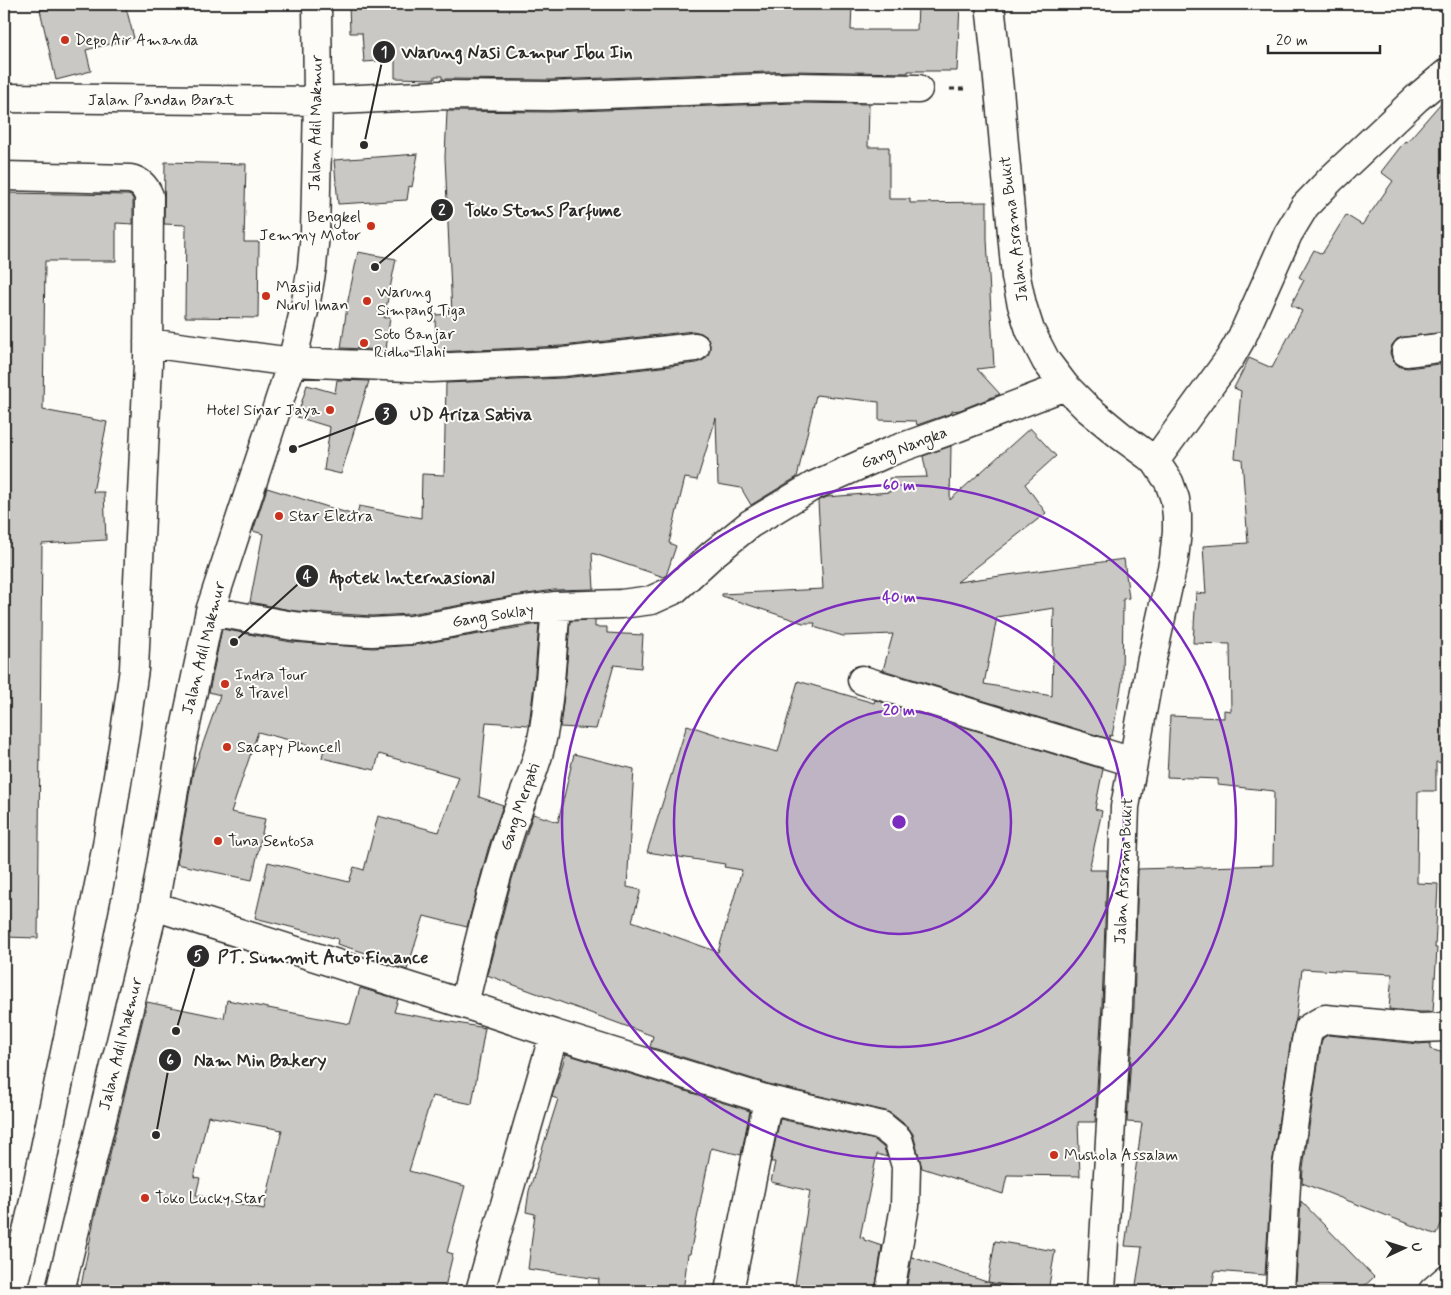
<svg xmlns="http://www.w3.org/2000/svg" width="1451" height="1295" font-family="Mynerve,sans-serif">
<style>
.building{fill:#c9c8c4;stroke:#2b2b2b;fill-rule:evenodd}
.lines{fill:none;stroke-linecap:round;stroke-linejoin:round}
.minor-casing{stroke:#2b2b2b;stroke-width:31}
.path{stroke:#2b2b2b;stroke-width:3;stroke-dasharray:5 4;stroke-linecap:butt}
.minor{stroke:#fdfcf7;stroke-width:28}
.ring{fill:none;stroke:#7b2cbf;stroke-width:2.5}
.poi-dot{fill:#c8321e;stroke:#fdfcf7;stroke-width:2}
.labels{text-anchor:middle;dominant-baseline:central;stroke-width:4;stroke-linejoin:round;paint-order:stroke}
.poi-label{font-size:16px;fill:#2b2b2b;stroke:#fdfcf7;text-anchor:start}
.street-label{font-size:16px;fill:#2b2b2b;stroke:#fdfcf7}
.centre{fill:#7b2cbf;stroke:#fdfcf7;stroke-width:2.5}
.ring-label{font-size:15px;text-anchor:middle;font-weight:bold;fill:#7b2cbf;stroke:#fdfcf7;stroke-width:4;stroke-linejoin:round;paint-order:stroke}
.leader{fill:none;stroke:#2b2b2b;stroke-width:2}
.callout-dot{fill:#2b2b2b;stroke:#fdfcf7;stroke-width:2}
.mark-label{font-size:15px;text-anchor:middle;font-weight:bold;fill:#fff}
.callout-label{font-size:18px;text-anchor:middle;font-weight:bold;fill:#2b2b2b;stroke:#fdfcf7;stroke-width:4;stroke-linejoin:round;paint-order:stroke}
</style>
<rect width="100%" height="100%" fill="#fdfcf7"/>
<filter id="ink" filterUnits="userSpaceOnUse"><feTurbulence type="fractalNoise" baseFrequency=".02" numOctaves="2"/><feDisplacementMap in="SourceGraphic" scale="10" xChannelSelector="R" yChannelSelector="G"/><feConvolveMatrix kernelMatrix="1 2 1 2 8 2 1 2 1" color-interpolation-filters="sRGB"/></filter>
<g filter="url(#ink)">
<path class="building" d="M65,4H125L134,38L86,50L91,71L56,80L40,10Z
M349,4H852L851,30H917L918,4H960L957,71H908V73L794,71L550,80L448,79H442V76H435V79L395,78V60L364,62L362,33H350Z
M1447,96V332L1404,337L1397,339L1392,345L1390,353L1393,361L1400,367L1408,368L1447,363V764L1436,762V791H1418L1417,883L1438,884L1435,948H1437L1433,1012H1420L1389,1009L1392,974L1302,969L1296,1019L1291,1039L1272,1165L1265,1275L1215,1271L1211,1291H1135L1142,1247L1125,1246L1142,1123L1127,1122L1134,1007L1138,869L1273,865L1274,791L1218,785V779L1167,777L1170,716L1224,718V710L1231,711L1230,644L1193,643L1196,593L1206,594L1203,546L1248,543L1242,459L1235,458L1241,391L1234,388L1249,358L1272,368L1302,311L1291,305L1304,280L1299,277L1314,250L1322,254L1346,215L1362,225L1393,181L1381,172L1405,141L1407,142Z
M795,103L869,104L868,147H889V199H910V203L987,202V239L994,367L977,369L1000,394L960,410L952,411V413L917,425L916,421L879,420V402L816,395L797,477L751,505L741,488L718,484L716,418L697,480L685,478L669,543L676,546L666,576L664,577L592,553L594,589L554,590L514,596L409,614L372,616L295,611L250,602L263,534L253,531L267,488L357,516L359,506L421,518L422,474L444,475L446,383L564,378L697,363L705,359L709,353L710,345L707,337L701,333L693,331L562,346L436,352L435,315L452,314L445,157L447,111L551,112Z
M418,154L412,187L409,186L407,200L338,204L334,160Z
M165,162L246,164L244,242H259L258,318L185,317L186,225L164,224Z
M4,193L128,195L131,196L133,199V224L116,223V261H45L43,410L107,422L93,492H104L106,540L42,544L38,938L4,937Z
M358,252L396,259L384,318L390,317L386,350L341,348L348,300Z
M337,380L369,381L341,474L324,470L330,427L297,417L307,385L335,393Z
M1030,428L1056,456L1025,484L1046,513L957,582L1124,559L1129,598L1123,599L1122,682L1112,736L1110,735L1109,739L883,670L893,634L843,636L814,627L815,623H803L722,596V594L823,589L818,501L827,497L890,492L889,478L927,477L923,456L951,446L950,500ZM1054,608L1052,696L984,684L997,617Z
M595,620V627H607V633L643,635L641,668L614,665L596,729L560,727L565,688L570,621Z
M539,624L534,685L529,725L486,722L479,797L503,805L488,849L467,927L424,916L407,970L368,957L369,954L337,944L338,939L255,918L268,862L349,882L354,867L364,870L378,816L439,832L459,777L379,754L375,770L322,758L324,749L258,732L231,812L265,819L252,880L177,864L193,772L220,695L209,692L222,629L291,642L373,648L414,645Z
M798,681L874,703L875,700L1103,769L1095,809L1102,811L1089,870H1107L1102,1005L1095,1122H1078L1080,1176L1007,1175L1003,1194L922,1168L913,1134L908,1127L892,1114L886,1111L772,1085L650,1047L653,1036L487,975L512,879L533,814L558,822L574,754L634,769L627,887L641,890L632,921L718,952L742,870L724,867L725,864L647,852L687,725L739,742L778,752Z
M360,988L398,999L394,1012L485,1028L472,1104L432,1096L409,1171L465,1186L447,1252L453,1254L444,1291H393L361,1284L359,1291H80L94,1220L147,1002L224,1018L227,1000L350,1024ZM208,1116L282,1130L264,1209L196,1195L200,1178L194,1177Z
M1328,1035L1419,1044L1430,1043V1049L1447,1054V1208L1437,1235L1302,1183L1303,1169L1321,1044L1323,1038Z
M566,1054L750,1111L741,1155L711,1148L690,1254H688L683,1291H597L599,1279L528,1269L535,1214L526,1212L529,1191L558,1099L552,1097Z
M780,1119L875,1140L884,1148L887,1157L877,1154L860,1237L864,1238V1240L882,1246L875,1291H794L810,1191L771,1182L775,1162H771Z
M1301,1201L1374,1277L1359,1291H1303L1296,1284Z
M995,1241L1055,1251L1048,1291H1040L988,1282Z
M912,1257L999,1286L998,1291H906Z"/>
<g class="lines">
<g class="minor-casing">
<path id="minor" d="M990,4L999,89L1016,277L1022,305L1030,330L1046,361L1065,386L1087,408L1121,436L1155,461L1169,482L1175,499L1177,516V531L1174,559L1151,663L1125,807L1118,1006L1101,1291
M4,98L318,101L441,95L550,96L795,87L918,89
M4,176L130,179C140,181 145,186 149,196L148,364L134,669L124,739L107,845L68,1038L32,1210L16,1278L10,1287L5,1291
M148,343L292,362L431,368L563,362L695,347
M1406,352L1447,347
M1155,461L1230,358L1242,337L1288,234L1305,206L1331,179L1417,98L1447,73
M210,611L293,626L333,630L372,632L411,630L517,611L556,606L621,604L652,600L674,590L713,554L750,524L813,486L889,452L956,428L1065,386
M862,680L1133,762
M154,906L464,1004L554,1034L768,1100L882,1126L898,1139L906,1166L905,1206L890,1291
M464,1004C478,946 492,888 510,832C521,799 537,768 543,734C551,692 552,649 556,606
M60,1291L154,906L182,743L210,611L292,362L305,307L312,267L315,233L318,101L317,4
M480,1291L554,1034
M729,1291L768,1100
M1280,1291L1287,1167L1306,1041L1309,1028L1325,1019L1420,1028L1446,1027L1447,1025
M1433,1291L1447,1279"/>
</g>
<path class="path" d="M950,89H966"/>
<use href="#minor" class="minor"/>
</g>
</g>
<circle cx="899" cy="822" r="112" fill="#7b2cbf" fill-opacity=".12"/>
<g class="ring">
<circle cx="899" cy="822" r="112"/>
<circle cx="899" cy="822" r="225"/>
<circle cx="899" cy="822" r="337"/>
</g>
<g class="poi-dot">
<circle cx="65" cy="40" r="5"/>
<circle cx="371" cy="226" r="5"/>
<circle cx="266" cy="296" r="5"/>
<circle cx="367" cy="301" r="5"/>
<circle cx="364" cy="343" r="5"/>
<circle cx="330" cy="410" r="5"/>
<circle cx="279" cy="516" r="5"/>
<circle cx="225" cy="684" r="5"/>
<circle cx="227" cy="747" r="5"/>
<circle cx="218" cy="841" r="5"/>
<circle cx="1054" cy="1155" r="5"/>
<circle cx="145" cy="1198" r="5"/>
</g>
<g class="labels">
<g class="poi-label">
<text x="75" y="40">Depo Air Amanda</text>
<text x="361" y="217" text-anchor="end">Bengkel<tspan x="361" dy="18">Jemmy Motor</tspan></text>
<text x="276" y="287">Masjid<tspan x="276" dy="18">Nurul Iman</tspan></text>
<text x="377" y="292">Warung<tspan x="377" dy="18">Simpang Tiga</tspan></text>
<text x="374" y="334">Soto Banjar<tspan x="374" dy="18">Ridho Ilahi</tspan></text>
<text x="320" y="410" text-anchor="end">Hotel Sinar Jaya</text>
<text x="289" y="516">Star Electra</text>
<text x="235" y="675">Indra Tour<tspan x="235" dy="18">&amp; Travel</tspan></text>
<text x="237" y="747">Sacapy Phoncell</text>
<text x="228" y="841">Tuna Sentosa</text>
<text x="1064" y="1155">Mushola Assalam</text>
<text x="155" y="1198">Toko Lucky Star</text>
</g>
<g class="street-label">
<text x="161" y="100">Jalan Pandan Barat</text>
<text transform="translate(316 123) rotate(-89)">Jalan Adil Makmur</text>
<text transform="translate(1014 229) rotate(-97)">Jalan Asrama Bukit</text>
<text transform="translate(904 448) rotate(-21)">Gang Nangka</text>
<text transform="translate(493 616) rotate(-9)">Gang Soklay</text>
<text transform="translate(204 648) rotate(-76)">Jalan Adil Makmur</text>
<text transform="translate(520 807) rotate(-71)">Gang Merpati</text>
<text transform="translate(1124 871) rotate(-87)">Jalan Asrama Bukit</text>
<text transform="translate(121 1044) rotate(-76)">Jalan Adil Makmur</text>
</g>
</g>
<circle cx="899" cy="822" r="8" class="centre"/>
<g class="ring-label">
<text x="899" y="490">60 m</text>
<text x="899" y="602">40 m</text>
<text x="899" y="715">20 m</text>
</g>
<path class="leader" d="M364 145L384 52M375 267L442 210M293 449L386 414M234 642L307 576M176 1031L198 956M156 1135L170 1060"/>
<g class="callout-dot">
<circle cx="364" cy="145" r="5"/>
<circle cx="375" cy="267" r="5"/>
<circle cx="293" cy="449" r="5"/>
<circle cx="234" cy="642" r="5"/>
<circle cx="176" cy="1031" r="5"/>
<circle cx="156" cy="1135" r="5"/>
<circle cx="384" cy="52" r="12"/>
<circle cx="442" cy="210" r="12"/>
<circle cx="386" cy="414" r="12"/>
<circle cx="307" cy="576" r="12"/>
<circle cx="198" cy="956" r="12"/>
<circle cx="170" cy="1060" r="12"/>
</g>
<g class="mark-label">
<text x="384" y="57">1</text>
<text x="442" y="215">2</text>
<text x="386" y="419">3</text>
<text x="307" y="581">4</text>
<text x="198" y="961">5</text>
<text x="170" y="1065">6</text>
</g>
<g class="callout-label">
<text x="517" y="58">Warung Nasi Campur Ibu Iin</text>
<text x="543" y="216">Toko Stoms Parfume</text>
<text x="471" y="420">UD Ariza Sativa</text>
<text x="412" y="583">Apotek Internasional</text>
<text x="323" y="963">PT. Summit Auto Finance</text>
<text x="260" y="1066">Nam Min Bakery</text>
</g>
<rect width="1451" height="1295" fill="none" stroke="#fdfcf7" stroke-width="20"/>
<rect x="10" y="10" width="1431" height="1275" fill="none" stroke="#2b2b2b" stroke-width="2" filter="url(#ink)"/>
<g transform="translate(1404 1248) rotate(86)" stroke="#fdfcf7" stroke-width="4" paint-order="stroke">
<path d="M0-4L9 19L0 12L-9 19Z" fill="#2b2b2b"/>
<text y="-8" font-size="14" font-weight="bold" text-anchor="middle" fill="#2b2b2b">U</text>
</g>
<path d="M1268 45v8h112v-8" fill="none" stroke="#2b2b2b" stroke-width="2.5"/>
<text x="1276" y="45" font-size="15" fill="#2b2b2b" stroke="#fdfcf7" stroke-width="4" paint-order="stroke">20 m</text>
</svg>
